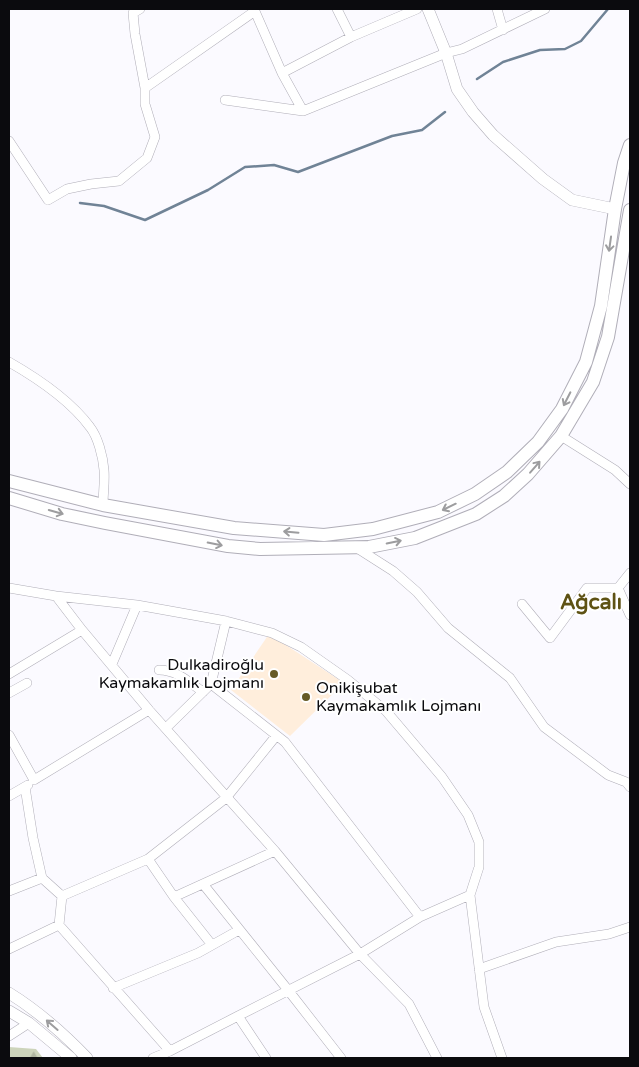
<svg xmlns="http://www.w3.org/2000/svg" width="639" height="1067" font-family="'Varela Round',sans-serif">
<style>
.commercial{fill:#ffeedc}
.forest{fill:url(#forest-firs)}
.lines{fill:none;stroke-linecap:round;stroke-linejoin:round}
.stream{stroke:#708396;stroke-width:2.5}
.minor-casing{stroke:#b0aeb8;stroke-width:10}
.tertiary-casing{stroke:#b0aeb8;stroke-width:12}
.secondary-casing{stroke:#b0aeb8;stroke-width:14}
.minor{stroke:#fff;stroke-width:9}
.tertiary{stroke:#fff;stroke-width:11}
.secondary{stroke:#fff;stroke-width:12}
.oneway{stroke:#9d9d9f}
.poi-dot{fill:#665b27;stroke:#fff;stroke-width:2}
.labels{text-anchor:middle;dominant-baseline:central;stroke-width:4;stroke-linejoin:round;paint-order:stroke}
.poi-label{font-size:16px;fill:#0b0b0e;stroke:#fff;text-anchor:end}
.district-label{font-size:21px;font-weight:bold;fill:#5e5214;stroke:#fff}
</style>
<defs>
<pattern id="forest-firs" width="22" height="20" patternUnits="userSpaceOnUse" patternTransform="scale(1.25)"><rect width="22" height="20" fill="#cdd4bb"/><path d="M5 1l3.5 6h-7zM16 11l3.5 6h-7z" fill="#afb5a0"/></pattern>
</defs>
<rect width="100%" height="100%" fill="#fbfaff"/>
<path class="commercial" d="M269,634L344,683L290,736L231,690Z"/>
<path class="forest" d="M9,1047L36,1049L43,1058H9Z"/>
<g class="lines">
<path class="stream" d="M477,79L503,62L540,50L565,49L581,41L608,9
M80,203L104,206L145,220L208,190L245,167L274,165L298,172L392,136L422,130L445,112"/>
<g class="minor-casing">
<path id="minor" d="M254,9L282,73L303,111
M337,9L351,37
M497,9L503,30
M282,73L351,37L417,9
M145,88L255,11
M225,100L303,111L446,53L462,49L545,9
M9,141L48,200L67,189L91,184L119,181L147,158L155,137L145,104V88L135,34L133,13L140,9
M9,362C37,378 70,400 90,427C98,437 103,457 104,470C105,482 103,494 103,505
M561,436L615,470L630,484
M357,548L393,571L417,592L448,628L510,678L544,727L608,775L626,782L630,787
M9,588L56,596L137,605L226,621L272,633L301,647L348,680L386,711L442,777L468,815L479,842V867L470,895
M618,588L630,615
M56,596L82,630
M522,604L550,638L587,588H618L630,573
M112,664L137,605
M159,670C177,670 189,682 203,692
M9,674L82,630L149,710
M211,684L226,621
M9,693L27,683
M166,728L211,684L285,742L420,917L360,954L238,1016
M9,735L34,780L149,710L275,851L360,954L409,1004L437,1058
M25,787L33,838L42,878
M9,796L28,785
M148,859L226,798L276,736
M203,884L288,990L341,1058
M9,891L42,878L62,896
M174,897L212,945
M420,917L470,895L484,1007L502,1058
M59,925L170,1051L238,1016L266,1058
M9,949L59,925L62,896L148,859L174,897L275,851
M479,969L556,942L609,934L630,927
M113,988L198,953L239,930
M9,1036L29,1023
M153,1058L170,1051"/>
</g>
<g class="tertiary-casing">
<path id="tertiary" d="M428,9L446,53L457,89L473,112L493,135L543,179L572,200L615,209
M9,993C38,1011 63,1033 87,1058
M9,1011L29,1023L71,1058"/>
</g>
<g class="secondary-casing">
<path id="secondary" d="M9,481L103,505L234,528L324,535L373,529L438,512L475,494L507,472L538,442L562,409L586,362L601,306L615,209L624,163L630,145
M9,498L62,514L105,523L228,546L260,549L369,547L415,538L476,514L504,496L528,474L561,436L593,382L608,337L630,210"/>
</g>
<use href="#minor" class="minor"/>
<use href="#tertiary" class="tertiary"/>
<use href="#secondary" class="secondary"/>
</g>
<defs><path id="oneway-shaft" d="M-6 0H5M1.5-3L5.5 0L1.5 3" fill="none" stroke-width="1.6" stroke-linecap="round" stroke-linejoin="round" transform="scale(1.25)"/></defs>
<g class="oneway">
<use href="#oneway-shaft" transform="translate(610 244) rotate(98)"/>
<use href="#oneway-shaft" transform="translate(567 399) rotate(117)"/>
<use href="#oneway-shaft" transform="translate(535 467) rotate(-49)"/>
<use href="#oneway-shaft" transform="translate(449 507) rotate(154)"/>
<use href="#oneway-shaft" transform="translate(56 512) rotate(16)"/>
<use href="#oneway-shaft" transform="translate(291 532) rotate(-175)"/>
<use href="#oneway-shaft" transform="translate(394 542) rotate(-12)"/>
<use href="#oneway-shaft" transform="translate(215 544) rotate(11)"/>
<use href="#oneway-shaft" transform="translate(52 1025) rotate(-139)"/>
</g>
<g class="poi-dot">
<circle cx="274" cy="674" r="5"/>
<circle cx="306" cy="697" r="5"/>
</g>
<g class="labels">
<g class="poi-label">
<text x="264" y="665">Dulkadiroğlu<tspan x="264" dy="18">Kaymakamlık Lojmanı</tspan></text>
<text x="316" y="688" text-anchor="start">Onikişubat<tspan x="316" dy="18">Kaymakamlık Lojmanı</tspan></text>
</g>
<g class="district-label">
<text x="591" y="602">Ağcalı</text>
</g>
</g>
<rect width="639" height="1067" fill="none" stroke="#0b0b0e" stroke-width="20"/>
</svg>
